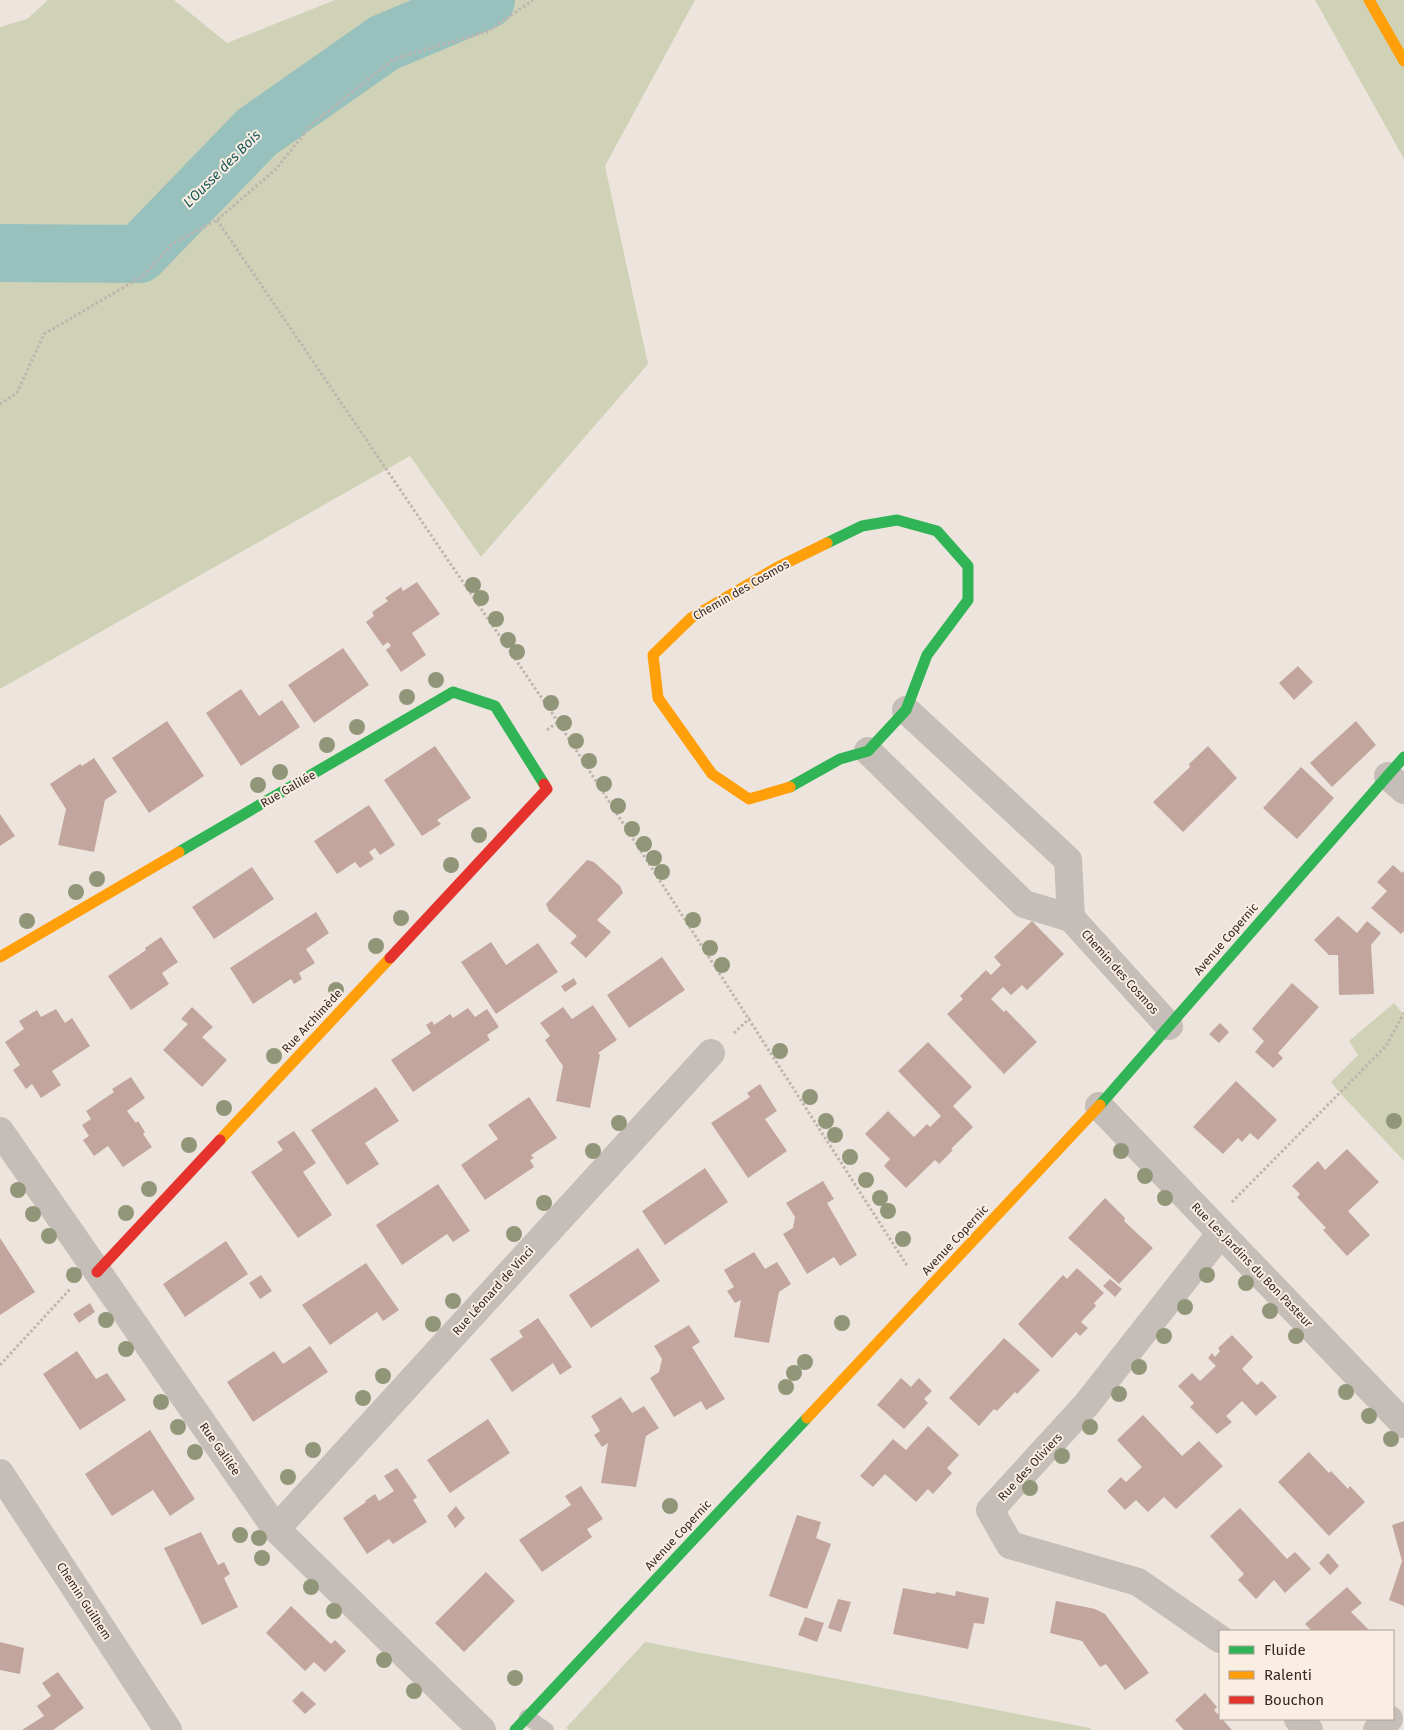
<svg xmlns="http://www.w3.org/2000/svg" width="1404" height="1730" font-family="'Fira Sans',sans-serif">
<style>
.green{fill:#cfd2b6}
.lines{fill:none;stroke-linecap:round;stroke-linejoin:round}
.river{stroke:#98c1be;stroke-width:58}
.building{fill:#c2a69d}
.path{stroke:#beb5af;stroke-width:3;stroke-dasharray:2.5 2.5;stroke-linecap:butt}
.lane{stroke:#c5bdb7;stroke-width:16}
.street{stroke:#c5bdb7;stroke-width:28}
.fast{stroke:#30b455;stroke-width:11}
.slow{stroke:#ff9f0a;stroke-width:11}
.jam{stroke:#e5322d;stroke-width:11}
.tree{fill:#929679}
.labels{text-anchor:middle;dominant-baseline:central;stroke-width:4;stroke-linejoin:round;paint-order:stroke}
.street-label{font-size:12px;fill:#362925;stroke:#faeee3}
.water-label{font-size:14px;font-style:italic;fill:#185a5a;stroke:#faeee3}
</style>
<rect width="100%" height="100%" fill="#ede5dd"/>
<path class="green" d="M48,0H174L227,43L335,0H695L605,166L648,364L481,557L410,456L0,689V27L27,19Z
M1315,0H1404V159Z
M1394,1003L1404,1015V1161L1340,1093L1331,1082L1358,1055L1349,1041Z
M645,1642L1090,1728L1092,1730H569L566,1728Z"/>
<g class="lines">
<path class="river" d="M0,253L139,254L257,132L384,43L486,0"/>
</g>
<path class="building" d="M417,582L440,614L412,633L426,655L401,672L386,650L391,646L388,642L383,646L366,622L374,616L372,612L388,601L385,598L401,587L403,591Z
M343,648L369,685L314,723L288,685Z
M1298,666L1313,682L1294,700L1279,683Z
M241,689L259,716L282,700L300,727L241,766L206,713Z
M167,721L204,776L149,813L112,758Z
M1356,721L1376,745L1332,787L1310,763Z
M435,746L471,798L437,820L441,824L422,836L384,780Z
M1208,746L1237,778L1183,832L1153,802L1190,767L1189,764Z
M94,758L117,792L105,800L94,852L58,845L66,809L50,784L80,764L82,766Z
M1301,767L1334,798L1297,839L1263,808Z
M369,805L395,845L380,855L375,848L369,852L374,859L360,868L355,862L337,874L314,841Z
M0,814L15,836L0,846Z
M587,860L594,862L620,886L623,893L597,920L611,932L586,958L570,943L577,936L549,911L546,904Z
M1393,865L1402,873L1404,871V931L1401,934L1371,908L1387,891L1377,882Z
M252,867L274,899L214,939L192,907Z
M316,912L329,933L306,949L315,963L299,973L302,979L294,984L291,979L253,1004L230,968Z
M1338,916L1357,933L1367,921L1381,933L1371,945L1374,994L1339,995L1338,955H1329L1314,940Z
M1032,921L1064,954L1027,990L1022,985L1011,995L1003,987L991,999L1004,1012L1006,1010L1037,1042L1004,1074L947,1014L963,999L960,996L986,970L991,975L1001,965L994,957Z
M161,937L178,962L162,973L169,984L131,1010L108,976L146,950L145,948Z
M491,942L506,965L538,943L558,972L496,1014L461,962Z
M662,957L685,990L629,1028L607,995Z
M574,978L577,984L565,992L561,986Z
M1292,983L1319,1007L1278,1053L1283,1058L1273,1068L1255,1052L1264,1041L1252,1029Z
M593,1005L617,1040L598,1053L600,1055L590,1108L556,1101L563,1066L545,1040L550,1036L540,1023L563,1007L572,1019Z
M192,1007L213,1027L202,1037L227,1060L202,1087L163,1050L188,1024L181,1019Z
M468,1008L475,1017L487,1009L499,1027L487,1035L490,1040L413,1092L391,1060L431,1033L426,1025L432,1021L434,1025L450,1014L453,1018Z
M56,1009L65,1023L72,1018L90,1046L52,1071L61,1085L41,1098L32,1084L26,1089L13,1070L20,1065L5,1042L24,1029L19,1021L37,1010L41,1017Z
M1220,1023L1229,1032L1219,1043L1209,1034Z
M928,1042L972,1087L953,1106L973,1127L951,1149L953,1150L939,1164L935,1160L906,1188L884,1166L890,1159L865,1134L888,1111L914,1137L927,1124L930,1127L941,1116L898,1071Z
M131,1077L145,1098L127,1111L136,1123L138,1121L145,1132L143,1134L152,1147L123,1167L108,1146L94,1156L83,1140L89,1136L82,1125L91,1119L86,1111L114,1092L112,1089Z
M1236,1081L1277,1120L1258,1140L1250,1133L1242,1142L1238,1138L1223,1154L1193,1127Z
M760,1084L777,1111L765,1119L787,1151L748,1178L711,1123L750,1097L747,1093Z
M376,1087L399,1121L365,1143L379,1164L347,1185L311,1130Z
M529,1097L557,1138L531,1155L534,1158L530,1160L534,1167L485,1200L461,1165L498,1139L488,1125Z
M294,1131L316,1163L303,1172L332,1215L298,1238L251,1172L283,1150L277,1142Z
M1347,1149L1379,1182L1348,1211L1370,1235L1347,1256L1323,1230L1326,1228L1297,1197L1300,1194L1292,1186L1318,1161L1325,1170Z
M705,1168L728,1202L665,1245L642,1211Z
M823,1181L834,1199L827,1203L857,1255L840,1266L834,1257L807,1274L783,1234L793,1228L795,1217L786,1203Z
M438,1184L470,1231L453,1242L447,1234L402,1265L376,1225Z
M1105,1198L1125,1218L1124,1221L1153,1248L1119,1284L1068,1238Z
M0,1238L35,1292L0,1315Z
M226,1241L248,1274L185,1317L163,1284Z
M638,1248L660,1281L591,1328L569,1295Z
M754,1252L765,1269L777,1262L791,1284L779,1292L769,1343L734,1337L741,1300L735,1303L727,1291L734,1287L724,1270Z
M366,1263L399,1310L383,1321L377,1312L330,1345L302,1305Z
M1077,1268L1104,1293L1094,1303L1096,1306L1081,1322L1088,1328L1080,1336L1076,1332L1052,1358L1018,1324L1063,1275L1067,1279Z
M261,1275L272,1291L260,1299L249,1283Z
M1110,1279L1122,1289L1115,1297L1103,1286Z
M90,1303L95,1312L79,1323L73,1314Z
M538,1318L572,1367L560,1375L553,1363L512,1392L490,1359L523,1337L519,1331Z
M689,1325L700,1342L692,1347L725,1399L706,1410L701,1401L674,1417L650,1378L659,1372L662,1359L654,1346Z
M1232,1335L1253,1357L1242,1369L1257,1385L1262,1381L1277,1397L1256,1416L1242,1401L1226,1416L1232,1422L1217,1434L1190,1407L1194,1403L1178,1386L1192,1373L1200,1381L1216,1366L1208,1358L1212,1353L1215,1357L1220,1351L1218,1348Z
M1004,1338L1040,1370L1017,1394L1015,1392L997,1411L994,1409L979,1426L949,1398Z
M310,1346L328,1372L253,1422L227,1382L274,1351L283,1364Z
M77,1351L96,1379L107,1373L126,1400L80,1430L43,1374Z
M901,1378L911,1387L919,1378L932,1391L924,1399L928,1403L904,1429L877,1405Z
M621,1397L632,1413L644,1406L659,1428L646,1436L636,1487L601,1483L608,1443L602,1447L594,1435L600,1431L591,1416Z
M1143,1415L1182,1456L1199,1441L1223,1466L1176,1509L1164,1497L1148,1512L1136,1500L1125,1510L1107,1491L1121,1477L1126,1482L1142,1467L1117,1440Z
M488,1419L510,1453L450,1493L427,1460Z
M928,1426L959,1455L947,1468L952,1473L933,1494L928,1489L916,1502L885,1474L873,1487L860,1476L893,1439L906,1450Z
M150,1430L195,1499L170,1516L153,1490L112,1516L85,1474Z
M1309,1452L1329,1473L1331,1471L1348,1489L1350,1486L1365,1502L1329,1536L1278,1482Z
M397,1468L417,1497L413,1500L427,1522L393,1544L389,1539L367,1554L343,1518L366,1502L365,1501L375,1494L379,1501L394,1491L384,1476Z
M581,1486L603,1519L587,1529L592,1537L542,1572L519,1540L571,1505L565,1496Z
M456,1506L465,1518L455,1528L447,1516Z
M1240,1508L1287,1559L1295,1552L1311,1569L1285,1593L1274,1580L1256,1599L1238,1580L1244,1574L1210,1536Z
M797,1515L821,1522L816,1538L831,1544L807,1609L769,1596Z
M1404,1521V1606L1389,1600L1402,1561L1392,1525Z
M201,1532L218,1565L224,1562L230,1574L224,1578L238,1607L202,1625L164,1548Z
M1328,1553L1339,1566L1330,1575L1319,1563Z
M486,1572L515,1601L464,1652L435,1623Z
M1347,1587L1362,1603L1351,1612L1370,1631H1312L1305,1624Z
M903,1588L935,1594L936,1592L955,1596L956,1591L989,1598L984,1624L974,1623L968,1649L893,1634Z
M838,1599L851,1602L841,1632L828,1628Z
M1056,1601L1095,1609L1105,1614L1149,1673L1125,1690L1106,1664L1100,1667L1082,1641L1050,1633Z
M291,1606L331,1644L335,1640L346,1651L325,1672L314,1662L305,1671L266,1633Z
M805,1617L824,1623L817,1642L798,1635Z
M0,1642L24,1648L20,1674L0,1670Z
M58,1672L84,1708L53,1730H22L44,1716L37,1706L51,1696L42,1683Z
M302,1691L316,1704L305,1714L292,1701Z
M1205,1693L1217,1707L1214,1710L1232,1730H1184L1175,1720Z"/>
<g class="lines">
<path class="path" d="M217,220L558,722L908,1267
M0,404L17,393L44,334L143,276L172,244L217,220L275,170L313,123L394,59L489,31L533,0
M547,730L558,722
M734,1033L750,1018
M1232,1202L1386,1046L1404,1013
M0,1365L71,1288"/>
<path class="lane" d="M527,1717L546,1730"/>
<path class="street" d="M906,710L1068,860L1071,918
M868,751L1024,904L1071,918L1169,1026
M1388,776L1404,790
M1099,1106L1404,1424
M0,1131L276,1529L482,1730
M0,1473L168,1730
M276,1529L711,1053
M1220,1639L1138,1582L1010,1545L990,1510L1087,1404L1221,1233
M1298,1719L1309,1730
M1377,1730L1389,1719"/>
<path class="fast" d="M827,543L862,526L897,520
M790,787L840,759L868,751L906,710L927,655L968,600V566L937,531L897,520
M179,852L453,692L495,706L544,784
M1100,1105L1404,757
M515,1730L807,1418"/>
<path class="slow" d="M1369,0L1404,61
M790,787L749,799L712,774L658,698L653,655L691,618L776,568L827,543
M0,957L179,852
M220,1140L390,958
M807,1418L1100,1105"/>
<path class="jam" d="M390,958L547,789L544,784
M97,1272L220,1140"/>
</g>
<g class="tree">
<circle cx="473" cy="585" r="8"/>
<circle cx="481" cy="598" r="8"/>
<circle cx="496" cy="619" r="8"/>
<circle cx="508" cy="640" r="8"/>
<circle cx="517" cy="652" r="8"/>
<circle cx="436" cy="680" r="8"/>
<circle cx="407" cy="697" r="8"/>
<circle cx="551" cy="703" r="8"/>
<circle cx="564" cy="723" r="8"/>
<circle cx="357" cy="727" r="8"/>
<circle cx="576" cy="741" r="8"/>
<circle cx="327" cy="745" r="8"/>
<circle cx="589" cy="761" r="8"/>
<circle cx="280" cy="772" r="8"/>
<circle cx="604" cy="784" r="8"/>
<circle cx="258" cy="785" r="8"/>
<circle cx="618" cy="806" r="8"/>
<circle cx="632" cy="829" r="8"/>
<circle cx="479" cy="835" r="8"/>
<circle cx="644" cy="844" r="8"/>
<circle cx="654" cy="858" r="8"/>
<circle cx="451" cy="865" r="8"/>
<circle cx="662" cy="872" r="8"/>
<circle cx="97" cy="879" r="8"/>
<circle cx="76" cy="892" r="8"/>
<circle cx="401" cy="918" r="8"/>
<circle cx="693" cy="920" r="8"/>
<circle cx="27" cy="921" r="8"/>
<circle cx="376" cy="946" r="8"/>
<circle cx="710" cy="948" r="8"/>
<circle cx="722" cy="965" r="8"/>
<circle cx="336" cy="990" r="8"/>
<circle cx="780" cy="1051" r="8"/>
<circle cx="274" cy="1056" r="8"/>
<circle cx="810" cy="1097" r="8"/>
<circle cx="224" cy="1108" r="8"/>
<circle cx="826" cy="1121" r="8"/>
<circle cx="1394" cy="1121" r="8"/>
<circle cx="619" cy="1123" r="8"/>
<circle cx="835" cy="1135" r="8"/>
<circle cx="189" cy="1145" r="8"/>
<circle cx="593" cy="1151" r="8"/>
<circle cx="1121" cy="1151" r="8"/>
<circle cx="850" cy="1157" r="8"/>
<circle cx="1145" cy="1176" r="8"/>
<circle cx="866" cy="1180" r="8"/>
<circle cx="149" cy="1189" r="8"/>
<circle cx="18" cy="1190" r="8"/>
<circle cx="880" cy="1198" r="8"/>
<circle cx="1165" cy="1198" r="8"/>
<circle cx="544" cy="1203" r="8"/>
<circle cx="888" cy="1211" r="8"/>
<circle cx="126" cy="1213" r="8"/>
<circle cx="33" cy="1214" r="8"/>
<circle cx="514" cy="1234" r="8"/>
<circle cx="49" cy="1236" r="8"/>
<circle cx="903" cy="1239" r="8"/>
<circle cx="74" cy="1275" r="8"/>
<circle cx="1207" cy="1275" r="8"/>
<circle cx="1246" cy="1283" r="8"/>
<circle cx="453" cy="1301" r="8"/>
<circle cx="1185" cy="1307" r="8"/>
<circle cx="1270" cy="1311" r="8"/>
<circle cx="106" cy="1320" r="8"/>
<circle cx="842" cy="1323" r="8"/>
<circle cx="433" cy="1324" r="8"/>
<circle cx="1164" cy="1336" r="8"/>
<circle cx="1296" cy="1336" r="8"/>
<circle cx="126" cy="1349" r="8"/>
<circle cx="805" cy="1362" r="8"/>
<circle cx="1139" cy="1367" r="8"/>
<circle cx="794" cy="1373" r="8"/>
<circle cx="383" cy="1376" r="8"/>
<circle cx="786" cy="1387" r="8"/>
<circle cx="1346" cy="1392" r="8"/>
<circle cx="1119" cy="1394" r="8"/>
<circle cx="363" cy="1398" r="8"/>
<circle cx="161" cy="1402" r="8"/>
<circle cx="1369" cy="1416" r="8"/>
<circle cx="178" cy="1427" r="8"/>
<circle cx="1090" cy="1427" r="8"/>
<circle cx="1391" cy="1439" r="8"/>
<circle cx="313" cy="1450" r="8"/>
<circle cx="195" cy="1452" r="8"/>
<circle cx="1062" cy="1456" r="8"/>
<circle cx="288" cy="1477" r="8"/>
<circle cx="1030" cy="1488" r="8"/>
<circle cx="670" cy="1506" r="8"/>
<circle cx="240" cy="1535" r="8"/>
<circle cx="259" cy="1538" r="8"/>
<circle cx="262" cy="1558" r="8"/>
<circle cx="311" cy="1587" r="8"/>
<circle cx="334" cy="1611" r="8"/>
<circle cx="384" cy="1660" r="8"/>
<circle cx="515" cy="1678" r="8"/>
<circle cx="414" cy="1691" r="8"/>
</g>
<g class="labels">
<g class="street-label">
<text transform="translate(741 590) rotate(-30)">Chemin des Cosmos</text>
<text transform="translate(288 789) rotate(-30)">Rue Galilée</text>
<text transform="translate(1226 939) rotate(-49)">Avenue Copernic</text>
<text transform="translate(1120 972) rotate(48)">Chemin des Cosmos</text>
<text transform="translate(312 1021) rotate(-47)">Rue Archimède</text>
<text transform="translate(955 1240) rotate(-47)">Avenue Copernic</text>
<text transform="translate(1252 1265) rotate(46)">Rue Les Jardins du Bon Pasteur</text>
<text transform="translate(493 1291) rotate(-48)">Rue Léonard de Vinci</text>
<text transform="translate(220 1449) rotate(55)">Rue Galilée</text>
<text transform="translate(1030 1467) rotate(-47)">Rue des Oliviers</text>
<text transform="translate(678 1535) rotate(-47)">Avenue Copernic</text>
<text transform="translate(84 1601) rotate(57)">Chemin Guilhem</text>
</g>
<g class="water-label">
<text transform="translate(222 169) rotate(-45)">L'Ousse des Bois</text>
</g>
</g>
<rect x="1219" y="1630" width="175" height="90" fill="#faeee3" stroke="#ac9f97"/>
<rect x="1229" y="1646" width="25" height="8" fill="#30b455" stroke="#ac9f97"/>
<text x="1264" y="1655" font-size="15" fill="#362925">Fluide</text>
<rect x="1229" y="1671" width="25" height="8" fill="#ff9f0a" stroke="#ac9f97"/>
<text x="1264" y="1680" font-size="15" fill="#362925">Ralenti</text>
<rect x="1229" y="1696" width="25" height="8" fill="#e5322d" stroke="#ac9f97"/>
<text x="1264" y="1705" font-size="15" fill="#362925">Bouchon</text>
</svg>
